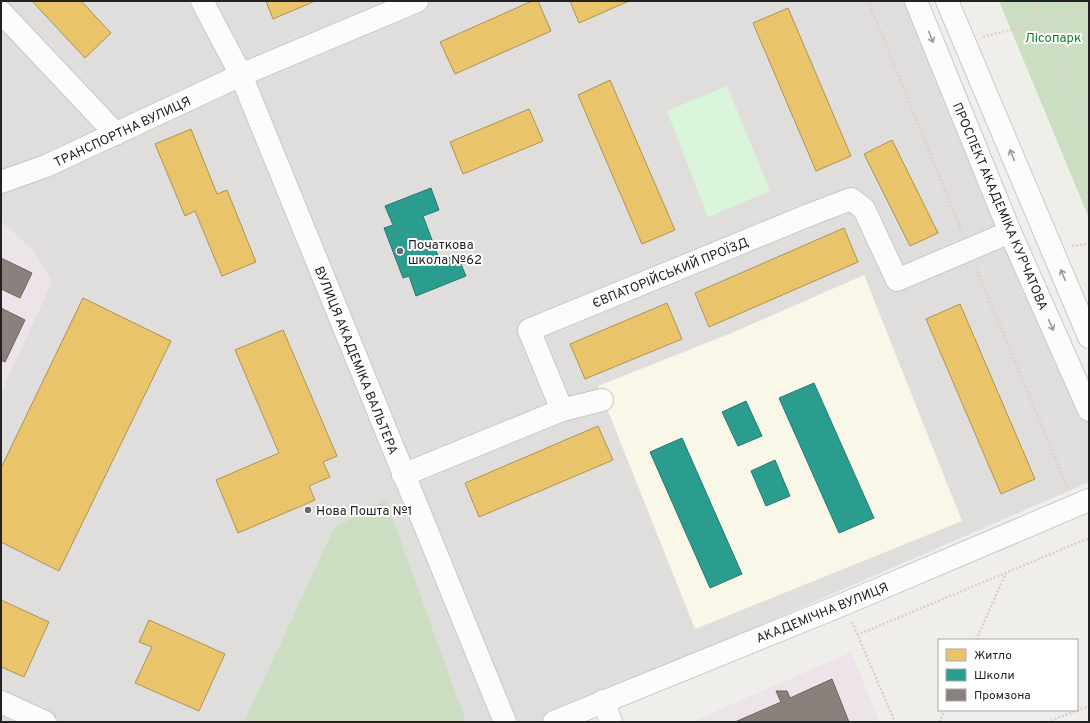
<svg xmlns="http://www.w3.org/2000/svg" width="1090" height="723" font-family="Overpass,sans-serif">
  <rect width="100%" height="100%" fill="#f0eeeb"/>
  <!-- residential -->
  <path fill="#dfdedc" d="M1 1H911L1089 425V482L538 722H6L1 719Z"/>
  <!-- industrial -->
  <g fill="#ede4e9">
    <path d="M1 221 32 249 52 282 1 393Z"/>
    <path d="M851 652 880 722H691Z"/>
  </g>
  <!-- education -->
  <path fill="#f8f7e8" d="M864 275 962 521 695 629 598 386 734 332Z"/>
  <!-- forest -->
  <g fill="#cbdec1">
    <path d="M999 1H1089V218Z"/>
    <path d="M386 500 466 722H244L334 528Z"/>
  </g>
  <!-- park -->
  <path fill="#daf5da" d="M727 86 770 191 708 217 667 111Z"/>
  <!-- homes -->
  <g fill="#e9c46a" stroke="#ad9354">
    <path d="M32 1H81L111 33 85 58Z"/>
    <path d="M266 1H315L273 19Z"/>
    <path d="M532 1H538L551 31 455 74 440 42Z"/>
    <path d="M570 1H629L579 23Z"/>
    <path d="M788 8 851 156 816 171 753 23Z"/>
    <path d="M610 80 675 230 642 244 578 95Z"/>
    <path d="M529 109 543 141 463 174 450 142Z"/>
    <path d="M191 129 217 194 227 190 256 262 222 276 195 211 185 216 155 144Z"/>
    <path d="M892 140 938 233 910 246 864 154Z"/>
    <path d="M844 228 858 262 709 327 695 293Z"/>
    <path d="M83 298 171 341 59 571 1 542V468Z"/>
    <path d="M667 303 682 339 585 379 570 344Z"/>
    <path d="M960 304 1035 479 1001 494 926 319Z"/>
    <path d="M283 330 337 456 323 462 330 477 309 486 315 500 238 533 216 480 279 453 235 350Z"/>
    <path d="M598 426 613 460 479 517 465 483Z"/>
    <path d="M1 600 49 622 24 677 1 667Z"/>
    <path d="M149 620 225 654 199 711 135 683 152 647 139 642Z"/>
  </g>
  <!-- schools -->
  <g fill="#2a9d8f" stroke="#28786e">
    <path d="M431 188 439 210 423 216 440 261 457 255 466 276 416 296 409 276 403 278 384 228 393 225 385 206Z"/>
    <path d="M814 383 874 518 839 533 779 398Z"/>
    <path d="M746 401 762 436 738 446 722 412Z"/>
    <path d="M682 438 742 574 710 588 650 452Z"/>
    <path d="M775 460 790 496 766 506 751 471Z"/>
  </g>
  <!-- industry -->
  <g fill="#8a817c" stroke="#6b6461">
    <path d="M1 258 32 273 20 298 1 289Z"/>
    <path d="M1 308 25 320 5 362 1 360Z"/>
    <path d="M832 679 849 722H735L781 702 776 691H787L790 698Z"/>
  </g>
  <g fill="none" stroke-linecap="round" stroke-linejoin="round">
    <!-- minor casing -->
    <g stroke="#c9c8c7" stroke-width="24">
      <g id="minor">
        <path d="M202 1 241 75 505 722"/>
        <path d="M916 1 1010 232 1089 410"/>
        <path d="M947 1 1089 337"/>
        <path d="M1 12 116 134"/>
        <path d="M1 182 46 166 241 75 417 1"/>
        <path d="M562 410 602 400"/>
        <path d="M403 475 562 410 529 330 809 215 851 199 864 209 897 280 1010 232"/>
        <path d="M603 701 611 722"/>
        <path d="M1 702 45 722"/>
        <path d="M554 722 844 604 1089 500"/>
      </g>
    </g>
    <!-- path -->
    <g stroke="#dccecd" stroke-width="2.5" stroke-dasharray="2 2" stroke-linecap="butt">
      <path d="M868 1 962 232"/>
      <path d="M1037 1 1040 21 1089 127"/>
      <path d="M983 37 1089 9"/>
      <path d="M1072 246 1089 244"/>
      <path d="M976 268 1068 489"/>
      <path d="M852 622 895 722"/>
      <path d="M857 635 1089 538"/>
      <path d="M976 640 1006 573"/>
      <path d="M939 722 945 710"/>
      <path d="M1047 722 1089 706"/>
    </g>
    <!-- minor -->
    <use href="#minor" stroke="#fdfcfc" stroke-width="22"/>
  </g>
  <!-- one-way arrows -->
  <defs><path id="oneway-shaft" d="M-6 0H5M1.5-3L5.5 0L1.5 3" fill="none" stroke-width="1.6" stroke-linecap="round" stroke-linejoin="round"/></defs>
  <g stroke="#9a9a9a">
    <use href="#oneway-shaft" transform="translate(931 37) rotate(68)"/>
    <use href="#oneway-shaft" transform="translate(1012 155) rotate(-113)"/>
    <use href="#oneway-shaft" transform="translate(1063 275) rotate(-113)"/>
    <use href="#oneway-shaft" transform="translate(1051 325) rotate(66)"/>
  </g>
  <!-- markers -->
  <g fill="#6a6968" stroke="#fff" stroke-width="1.5">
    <circle cx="400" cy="251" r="4"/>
    <circle cx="308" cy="510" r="4"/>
  </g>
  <g text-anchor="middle" stroke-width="4" stroke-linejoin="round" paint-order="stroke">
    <!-- park labels -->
    <g font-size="13" fill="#0c8416" stroke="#fff">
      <text x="1053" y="42">Лісопарк</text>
    </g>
    <!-- street labels -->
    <g font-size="13" fill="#222" stroke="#fff">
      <text transform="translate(122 131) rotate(-25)" y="5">ТРАНСПОРТНА ВУЛИЦЯ</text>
      <text transform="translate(1001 206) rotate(67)" y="5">ПРОСПЕКТ АКАДЕМІКА КУРЧАТОВА</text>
      <text transform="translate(670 272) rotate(-22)" y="5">ЄВПАТОРІЙСЬКИЙ ПРОЇЗД</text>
      <text transform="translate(357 360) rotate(68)" y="5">ВУЛИЦЯ АКАДЕМІКА ВАЛЬТЕРА</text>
      <text transform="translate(822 612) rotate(-22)" y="5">АКАДЕМІЧНА ВУЛИЦЯ</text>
    </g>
    <!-- poi labels -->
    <g font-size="13" fill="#222" stroke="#fff" text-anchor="start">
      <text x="408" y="249">Початкова<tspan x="408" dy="15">школа №62</tspan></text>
      <text x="316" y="515">Нова Пошта №1</text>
    </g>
  </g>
  <!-- border -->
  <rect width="1090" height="723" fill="none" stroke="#222222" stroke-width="4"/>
  <!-- legend -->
  <rect x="938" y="639" width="140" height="72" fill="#ffffff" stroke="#a7a7a7"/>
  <rect x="946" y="649" width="20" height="12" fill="#e9c46a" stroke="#a7a7a7"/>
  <text x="974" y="659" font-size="12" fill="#222222">Житло</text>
  <rect x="946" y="669" width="20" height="12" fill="#2a9d8f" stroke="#a7a7a7"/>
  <text x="974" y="679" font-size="12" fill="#222222">Школи</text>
  <rect x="946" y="689" width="20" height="12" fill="#8a817c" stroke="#a7a7a7"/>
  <text x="974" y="699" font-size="12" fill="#222222">Промзона</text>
</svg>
